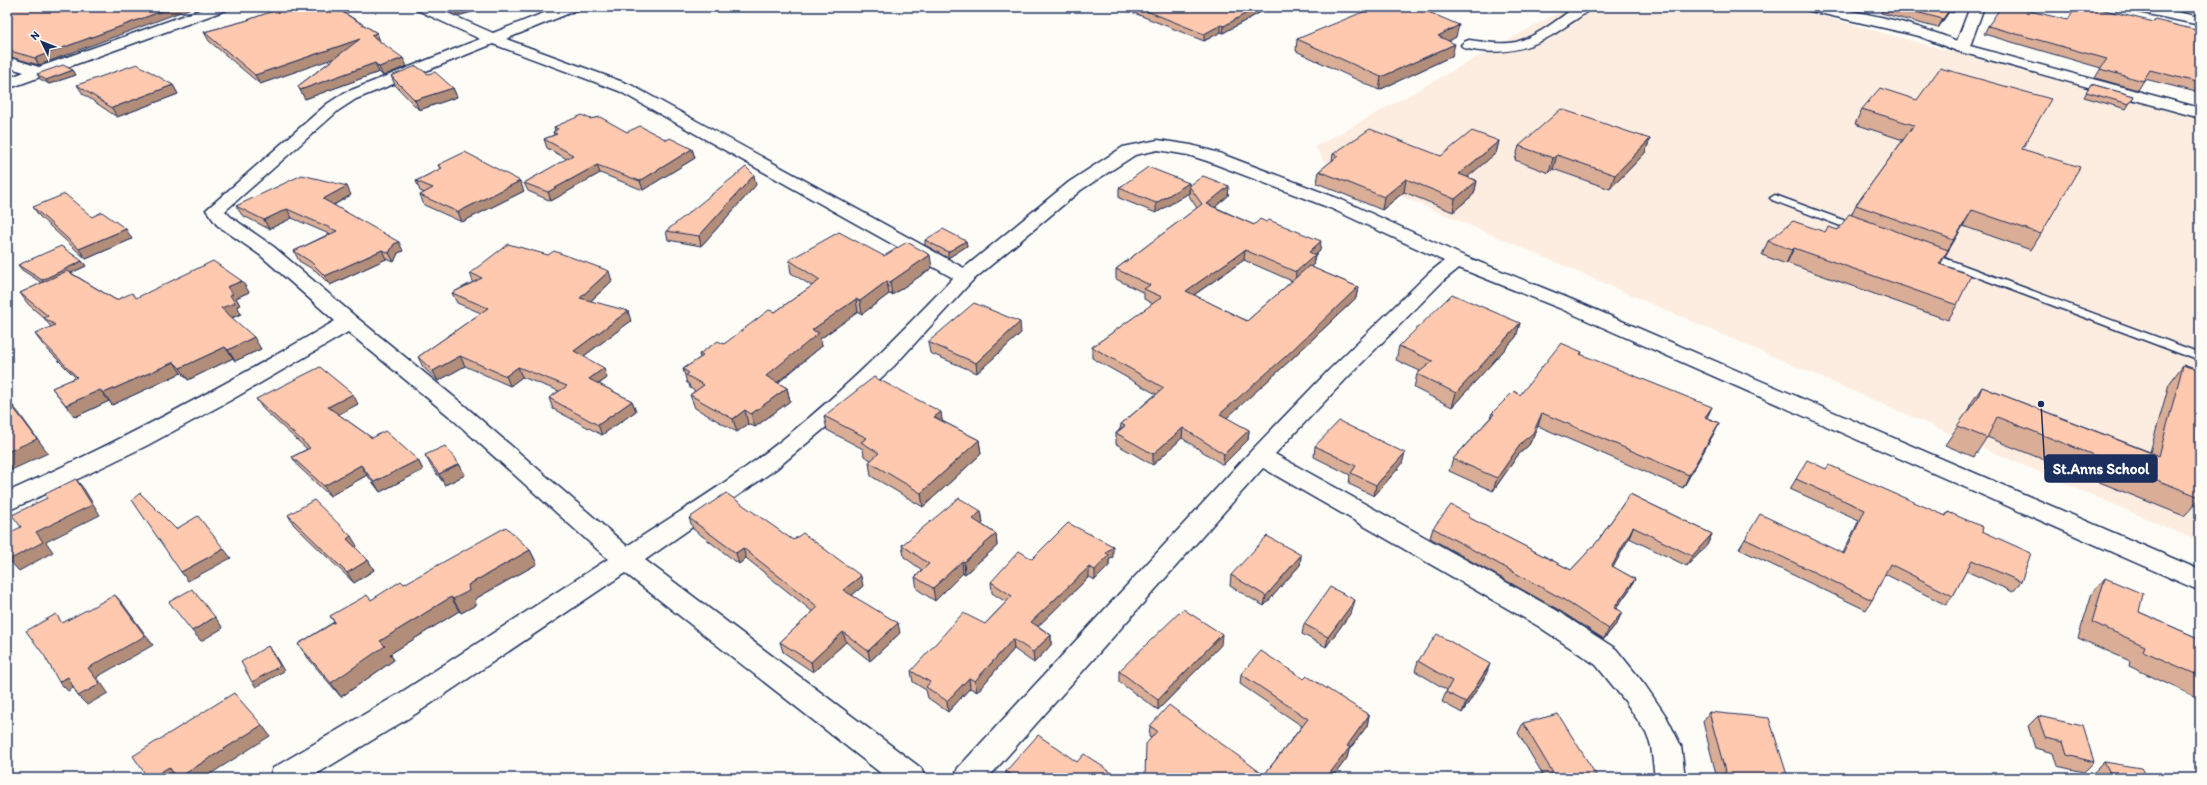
<svg xmlns="http://www.w3.org/2000/svg" width="2207" height="785" font-family="Itim,sans-serif">
  <rect width="100%" height="100%" fill="#fdfcf7"/>
  <filter id="ink" filterUnits="userSpaceOnUse"><feTurbulence type="fractalNoise" baseFrequency=".025" numOctaves="2"/><feDisplacementMap in="SourceGraphic" scale="8" xChannelSelector="R" yChannelSelector="G"/><feConvolveMatrix kernelMatrix="1 2 1 2 8 2 1 2 1" color-interpolation-filters="sRGB"/></filter>
  <g filter="url(#ink)">
    <!-- built -->
    <path fill="#fdede1" d="M1568 7H1788L2200 119V542L1530 251 1326 164 1315 147Z"/>
    <g fill="none" stroke-linecap="round" stroke-linejoin="round">
      <!-- lane casing -->
      <g stroke="#1b2f5e" stroke-width="3">
        <g id="lane">
          <path d="M1775 195 1862 227 1863 229 1858 232 1854 231 1772 200 1770 198Z"/>
          <path d="M1928 252 2200 353V361L1924 257 1923 255 1924 253Z"/>
        </g>
      </g>
      <!-- street casing -->
      <g stroke="#1b2f5e" stroke-width="3">
        <g id="street">
          <path d="M208 7H228L226 10 7 89V79L24 72 7 67V57L39 67Z"/>
          <path d="M415 7H434L493 33 559 7H579L577 10 506 39 631 85 964 268 1069 182 1123 147 1158 140 1191 145 1219 153 1342 200 1464 256 1573 300 2200 570V591L1559 308 1459 268 1443 281 1346 379 1275 454 1556 610 1616 649 1645 685 1666 716 1681 746 1685 778H1655L1651 746 1646 733 1625 701 1596 665 1538 626 1263 468 988 778H954L958 768 1252 450 1330 369 1429 273 1444 261 1330 208 1207 161 1188 155 1158 150 1135 155 1081 190 972 281 894 366 844 412 776 469 645 560 921 768 925 778H887L625 573 417 713 310 778H269L273 768 397 695 608 559 449 416 348 332 231 400 146 446 59 488 7 511V492C120 442 229 383 335 321L260 255 217 225 206 210 327 104 344 93 480 39 417 10ZM493 44 619 91 953 278C892 342 831 404 760 457 718 489 671 517 627 546L465 406 356 317 274 247 231 217 225 211 339 110 356 99Z"/>
          <path d="M1575 7H1591C1586 14 1576 19 1569 24 1537 48 1503 58 1464 48L1461 45 1464 42 1469 40C1484 42 1501 45 1516 42 1538 36 1557 20 1575 7Z"/>
          <path d="M1804 7C1852 7 1913 23 1957 41L1970 7H1984L1970 46 2200 108V118L1957 51 1919 36 1806 10Z"/>
          <path d="M2127 7H2154L2200 17V25L2129 10Z"/>
        </g>
      </g>
      <!-- lane -->
      <use href="#lane" fill="#fdfcf7" fill-rule="evenodd"/>
      <!-- street -->
      <use href="#street" fill="#fdfcf7" fill-rule="evenodd"/>
    </g>
    <!-- wall -->
    <g fill="#daad96" stroke="#1b2f5e" fill-rule="evenodd">
      <path d="M7 7 39 65 7 56V57Z"/>
      <path d="M275 7H358L343 12 377 33 380 42 407 66 383 76 379 72 305 99 298 86 336 57 260 84 209 41 204 32 245 21 277 10Z"/>
      <path d="M438 7H490L457 16Z"/>
      <path d="M1119 7H1270L1223 33 1221 32 1204 41Z"/>
      <path d="M1883 7H1958L1953 13 1949 12 1938 28 1881 13Z"/>
      <path d="M1430 13 1456 37 1449 41 1452 56 1379 90 1296 51 1297 39Z"/>
      <path d="M2068 20 2154 22 2200 31V86L2196 92 2145 79 2138 90 2095 78 2101 68 1984 34 1988 26Z"/>
      <path d="M73 70 76 75 49 84 40 79 37 74Z"/>
      <path d="M428 74 453 88 457 97 419 110 395 85 391 76Z"/>
      <path d="M2091 84 2134 96 2126 109 2084 97Z"/>
      <path d="M77 85H173L178 94 117 117 83 94Z"/>
      <path d="M1862 109 2022 149 2041 234 2031 250 1963 226 1940 265 1957 305 1948 320 1787 263 1786 264 1762 255 1768 241 1825 232 1838 230 1851 215 1856 205 1903 140 1855 124Z"/>
      <path d="M590 119 627 132 667 140 692 149 695 158 643 190 600 173 551 201 528 191 524 183 567 159 547 148 544 139 554 135 553 132 555 131 554 127Z"/>
      <path d="M1650 139 1645 153 1610 189 1553 169 1549 173 1515 160 1519 146Z"/>
      <path d="M1499 141 1496 153 1467 177 1477 181 1474 194 1453 212 1404 192 1382 210 1317 183 1319 171 1332 161 1333 154 1441 156Z"/>
      <path d="M438 165 524 191 462 222 424 205 420 195 425 193 420 191 416 181 440 169Z"/>
      <path d="M1189 183V193L1156 213 1119 198V188Z"/>
      <path d="M756 185 701 246 668 240 666 231Z"/>
      <path d="M1189 186H1229L1228 196 1215 207 1254 225 1320 251 1315 255 1313 265 1311 267 1358 287 1356 298 1283 367 1226 418 1249 430 1248 440 1223 465 1182 438 1153 465 1116 444V433L1120 429 1121 424 1156 394 1092 358V347L1153 304 1144 299V293L1116 279V269L1197 208 1189 196ZM1244 260 1292 281 1247 321 1194 295Z"/>
      <path d="M351 195 334 205 403 251 398 253 394 262 386 259 330 285 316 271 299 261 294 251 329 234 292 218 269 229 242 215 236 206Z"/>
      <path d="M33 207 92 217 132 239 86 259 40 217Z"/>
      <path d="M925 240 966 241 967 246 948 258 925 245Z"/>
      <path d="M884 256 932 268 892 295 889 294 862 314 858 312 820 339 822 346 778 383 787 388 790 401 755 427 748 424 737 432 695 408 690 395 695 391 690 388 689 384 687 383 683 369 700 358 699 354 724 344 775 312 812 286 791 273 789 260Z"/>
      <path d="M82 261 86 266 71 273 116 300 136 298 249 292 236 298 240 305 237 306 241 314 232 318 261 349 235 361 233 358 188 380 181 373 112 405 109 401 75 417 52 388 76 378 43 345 35 334 51 327 44 318 28 304 20 293 42 283 22 270 18 265Z"/>
      <path d="M470 273 612 281 591 301 631 321 584 356 607 378 599 384 632 401 636 411 602 435 553 409 549 398 559 391 522 377 510 386 465 366 438 381 423 367 418 357 481 313 457 303 452 293 473 282Z"/>
      <path d="M1520 323 1516 337 1452 407 1414 388 1417 374 1420 371 1396 360 1399 346Z"/>
      <path d="M1021 333 977 373 930 353 928 342Z"/>
      <path d="M1582 352 1581 355 1707 418 1719 423 1713 435 1683 488 1538 426 1529 445 1518 455 1493 491 1449 471 1453 459 1490 418 1492 413 1520 395Z"/>
      <path d="M2183 365 2200 371V499L2184 516 1987 437 1974 457 1945 445 1968 411 1970 405 1982 387 2150 452 2169 384Z"/>
      <path d="M256 399 358 404 338 414 372 438 418 460 423 470 380 492 367 475 330 496 299 467 292 457 307 449 263 409Z"/>
      <path d="M824 416 942 421 979 440 981 454 923 507 871 476 869 462 871 460 864 456 863 449 827 430Z"/>
      <path d="M1315 446 1402 464 1374 496 1349 484 1350 475 1314 457Z"/>
      <path d="M425 455 459 464 465 475 445 485 431 466Z"/>
      <path d="M1826 469 1945 516 1948 512 1982 531 2021 582 2013 592 1966 571 1953 596 1946 605 1885 574 1872 600 1866 610 1739 549 1745 539 1843 553 1859 520 1790 489 1796 479Z"/>
      <path d="M1630 494 1712 534 1707 545 1687 566 1629 538 1613 567 1635 579 1630 589 1616 609 1622 612 1617 623 1604 639 1557 609 1430 538 1433 528 1469 518 1571 570 1597 542Z"/>
      <path d="M981 511 983 523 981 524 996 534 997 546 965 574 963 573 935 601 917 589 915 577 922 570 904 557 902 545Z"/>
      <path d="M288 515 357 546 355 547 368 560 374 570 354 583 294 525Z"/>
      <path d="M689 518 793 540 863 586 852 595 900 633 870 661 846 642 813 672 783 652 780 642 813 612 746 558 739 564 693 529Z"/>
      <path d="M530 550 537 564 475 599 476 605 461 613 459 611 390 654 394 660 341 697 308 658 298 644 334 622 330 616 371 600 404 584Z"/>
      <path d="M1301 555 1300 565 1264 606 1230 586 1231 575Z"/>
      <path d="M1113 557 1109 560V566L1095 580 1089 577 1038 626 1051 635V645L1034 663 1014 649 977 692 970 688 948 712 928 698 926 690 913 682 911 671 985 624 1006 602 992 593 991 582Z"/>
      <path d="M2105 578 2139 612 2200 639V699L2129 666 2130 661 2078 638 2092 593Z"/>
      <path d="M1352 611 1326 647 1302 634 1304 624Z"/>
      <path d="M1221 645 1158 710 1119 682V671Z"/>
      <path d="M1418 661 1486 675 1462 713 1442 702 1447 690 1415 671Z"/>
      <path d="M1241 674 1304 679 1369 715 1367 726 1349 750 1347 758 1332 778H1145L1151 738 1149 737 1150 726 1264 775 1302 726 1240 684Z"/>
      <path d="M1709 712 1788 778H1717L1703 722Z"/>
      <path d="M2038 716 2094 762 2084 772 2057 766 2053 753 2035 748 2028 726Z"/>
      <path d="M1523 723 1598 778H1545L1518 733Z"/>
      <path d="M1077 762 1118 778H1006V771Z"/>
      <path d="M2104 762 2148 778H2089V777Z"/>
    </g>
    <!-- shaded-wall -->
    <g fill="#b28d7a" stroke="#1b2f5e">
      <path d="M173 7H194L39 65 35 58Z"/>
      <path d="M333 7H358L336 14Z"/>
      <path d="M454 7H490L457 16Z"/>
      <path d="M1257 7H1270L1223 33 1224 26Z"/>
      <path d="M1430 7H1432L1430 18 1424 10Z"/>
      <path d="M1951 7H1952L1949 12 1938 28 1943 19Z"/>
      <path d="M1956 7H1958L1953 13Z"/>
      <path d="M1221 25V32L1204 41V34Z"/>
      <path d="M1459 25 1456 37 1435 49 1438 36Z"/>
      <path d="M377 33 380 42 371 35Z"/>
      <path d="M360 39 364 48 260 84 255 75Z"/>
      <path d="M1455 44 1452 56 1379 90 1381 77Z"/>
      <path d="M403 58 407 66 383 76 379 67Z"/>
      <path d="M375 63 379 72 305 99 300 90Z"/>
      <path d="M73 70 76 75 49 84 46 80Z"/>
      <path d="M173 85 178 94 117 117 112 108Z"/>
      <path d="M453 88 457 97 419 110 415 100Z"/>
      <path d="M1650 139 1645 153 1610 189 1615 175Z"/>
      <path d="M1499 141 1496 153 1456 187 1459 174Z"/>
      <path d="M692 149 695 158 643 190 640 181Z"/>
      <path d="M1557 155 1553 169 1549 173 1553 158Z"/>
      <path d="M597 165 600 173 551 201 548 192Z"/>
      <path d="M754 175 756 185 701 246 699 236Z"/>
      <path d="M1406 179 1404 192 1382 210 1384 197Z"/>
      <path d="M520 181 524 191 462 222 458 212Z"/>
      <path d="M1477 181 1474 194 1453 212 1455 199Z"/>
      <path d="M1189 183V193L1156 213V203Z"/>
      <path d="M347 186 351 195 328 208 323 199Z"/>
      <path d="M1229 186 1228 196 1207 214V204Z"/>
      <path d="M287 209 292 218 269 229 264 220Z"/>
      <path d="M1972 210 1963 226 1944 256 1954 240Z"/>
      <path d="M126 229 132 239 86 259 79 249Z"/>
      <path d="M966 241 967 246 948 258V252Z"/>
      <path d="M1321 241 1320 251 1315 255 1313 265 1295 282 1296 272 1309 252Z"/>
      <path d="M399 242 403 251 398 253 394 262 389 253 394 244Z"/>
      <path d="M1794 248 1787 263 1786 264 1792 250Z"/>
      <path d="M382 250 386 259 330 285 325 276Z"/>
      <path d="M1245 250 1244 260 1185 301 1186 291Z"/>
      <path d="M930 255 932 268 892 295 890 282Z"/>
      <path d="M82 261 86 266 45 285 42 280Z"/>
      <path d="M609 271 612 281 583 308 580 298Z"/>
      <path d="M242 281 249 292 236 298 240 305 237 306 241 314 228 319 221 308 230 295 227 287Z"/>
      <path d="M887 281 889 294 862 314 860 301Z"/>
      <path d="M1358 287 1356 298 1283 367 1219 425 1220 414Z"/>
      <path d="M856 299 858 312 820 339 822 346 769 389 766 376 812 330Z"/>
      <path d="M628 311 631 321 577 361 574 351Z"/>
      <path d="M1020 322 1021 333 977 373 976 363Z"/>
      <path d="M1520 323 1516 337 1452 407 1456 393Z"/>
      <path d="M254 337 261 349 235 361 228 350Z"/>
      <path d="M225 347 233 358 188 380 180 368Z"/>
      <path d="M460 356 465 366 438 381 433 371Z"/>
      <path d="M174 362 181 373 112 405 104 393Z"/>
      <path d="M518 367 522 377 510 386 506 376Z"/>
      <path d="M604 368 607 378 592 389 589 379Z"/>
      <path d="M787 388 790 401 755 427 751 414Z"/>
      <path d="M100 390 109 401 75 417 66 405Z"/>
      <path d="M353 394 358 404 334 417 328 407Z"/>
      <path d="M7 399 18 412 48 453 7 472Z"/>
      <path d="M632 401 636 411 602 435 598 425Z"/>
      <path d="M1712 407 1706 420 1705 417Z"/>
      <path d="M745 410 748 424 737 432 733 419Z"/>
      <path d="M941 412 943 426 934 417Z"/>
      <path d="M1542 413 1538 426 1529 445 1518 455 1493 491 1497 478Z"/>
      <path d="M1719 423 1713 435 1683 488 1689 475Z"/>
      <path d="M1183 428 1182 438 1153 465V454Z"/>
      <path d="M1249 430 1248 440 1223 465 1224 454Z"/>
      <path d="M979 440 981 454 923 507 921 493Z"/>
      <path d="M1405 453 1402 464 1374 496 1376 485Z"/>
      <path d="M418 460 423 470 380 492 374 482Z"/>
      <path d="M459 464 465 475 445 485 439 474Z"/>
      <path d="M361 465 367 475 330 496 324 486Z"/>
      <path d="M76 479 84 489 100 515 46 542 53 552 19 571 9 560 36 532Z"/>
      <path d="M981 511 983 523 974 531 973 519Z"/>
      <path d="M1633 527 1629 538 1608 577 1612 566Z"/>
      <path d="M996 534 997 546 965 574 964 562Z"/>
      <path d="M1712 534 1707 545 1687 566 1692 556Z"/>
      <path d="M351 536 357 546 353 549 347 539Z"/>
      <path d="M1113 546V557L1109 560V566L1095 580V570L1106 553Z"/>
      <path d="M743 548 746 558 739 564 736 553Z"/>
      <path d="M224 549 231 558 188 581 181 572Z"/>
      <path d="M530 550 537 564 475 599 476 605 461 613 453 599 468 585Z"/>
      <path d="M1301 555 1300 565 1264 606 1266 596Z"/>
      <path d="M368 560 374 570 354 583 347 573Z"/>
      <path d="M962 561 963 573 935 601 933 588Z"/>
      <path d="M1089 567V577L1032 632 1031 622Z"/>
      <path d="M861 576 863 586 846 600 843 590Z"/>
      <path d="M1635 579 1630 589 1609 618 1614 608Z"/>
      <path d="M115 595 123 604 153 645 97 677 108 693 87 705 78 696Z"/>
      <path d="M451 597 459 611 390 654 394 660 341 697 331 683 380 641Z"/>
      <path d="M1355 600 1352 611 1326 647 1328 637Z"/>
      <path d="M1622 612 1617 623 1604 639 1609 629Z"/>
      <path d="M215 617 223 628 201 641 192 631Z"/>
      <path d="M898 623 900 633 870 661 868 651Z"/>
      <path d="M843 632 846 642 813 672 811 662Z"/>
      <path d="M1222 634 1221 645 1158 710V700Z"/>
      <path d="M1051 635V645L1034 663 1033 652Z"/>
      <path d="M1013 639 1014 649 977 692 975 681Z"/>
      <path d="M268 646 273 652 284 671 256 687 252 682Z"/>
      <path d="M1490 664 1486 675 1462 713 1466 702Z"/>
      <path d="M68 677 77 686 68 691 59 682Z"/>
      <path d="M969 678 970 688 948 712 947 701Z"/>
      <path d="M1369 715 1367 726 1349 750 1347 758 1332 778H1326L1347 746Z"/>
      <path d="M262 725 270 736 204 778H178Z"/>
      <path d="M169 767 177 778H151Z"/>
    </g>
    <!-- building -->
    <g fill="#fec9af" stroke="#1b2f5e">
      <path d="M7 7H173L35 58 7 50Z"/>
      <path d="M284 7H334L377 33 371 35 403 58 379 67 375 63 300 90 298 86 360 39 255 75 204 32 245 21Z"/>
      <path d="M1137 7H1257L1224 26 1221 25 1204 34Z"/>
      <path d="M1375 7H1430L1424 10 1459 25 1438 36 1455 44 1381 77 1297 39Z"/>
      <path d="M1896 7H1951L1943 19Z"/>
      <path d="M2001 7H2013L2068 20 2076 7H2092L2154 22 2155 20 2200 31V83L2150 70 2143 81 2100 69 2107 59 1988 26Z"/>
      <path d="M137 64 173 85 112 108 77 85Z"/>
      <path d="M63 65 73 70 46 80 37 74Z"/>
      <path d="M416 66 428 74 435 72 453 88 415 100 391 76Z"/>
      <path d="M1940 68 2051 99 2022 149 2080 167 2041 234 1972 210 1954 240 1856 205 1914 125 1862 109 1880 88 1917 100Z"/>
      <path d="M2091 84 2134 96 2129 104 2086 92Z"/>
      <path d="M1561 109 1650 139 1615 175 1557 155 1553 158 1519 146Z"/>
      <path d="M582 115 590 119 600 117 627 132 640 126 667 140 670 138 692 149 640 181 597 165 548 192 524 183 573 155 544 139 557 134 553 132 558 129 554 127Z"/>
      <path d="M1370 129 1441 156 1472 131 1499 141 1459 174 1477 181 1455 199 1406 179 1384 197 1319 171 1338 156 1333 154Z"/>
      <path d="M465 152 520 181 458 212 420 195 433 188 416 181 442 168 438 165Z"/>
      <path d="M746 167 754 175 699 236 666 231Z"/>
      <path d="M1148 167 1189 183 1156 203 1119 188Z"/>
      <path d="M302 175 347 186 323 199 399 242 394 244 389 253 382 250 325 276 311 262 294 251 337 231 287 209 264 220 236 206Z"/>
      <path d="M1203 176 1229 186 1207 204 1254 225 1260 219 1266 222 1269 220 1321 241 1309 252 1315 255 1296 272 1245 250 1186 291 1247 321 1309 266 1358 287 1285 357 1220 414 1249 430 1224 454 1183 428 1153 454 1116 433 1125 426 1121 424 1164 388 1092 347 1162 297 1144 289 1150 285 1116 269 1202 204 1189 186Z"/>
      <path d="M65 194 92 217 102 212 126 229 79 249 33 207Z"/>
      <path d="M1849 214 1948 250 1939 264 1971 275 1957 305 1794 248 1792 250 1768 241 1793 221 1825 232 1828 227 1838 230Z"/>
      <path d="M943 229 966 241 948 252 925 240Z"/>
      <path d="M839 232 884 256 907 242 930 255 890 282 887 281 860 301 856 299 812 330 819 333 766 376 787 388 751 414 745 410 733 419 690 395 704 385 686 375 689 373 683 369 703 356 699 354 718 341 724 344 769 310 775 312 820 280 789 260Z"/>
      <path d="M508 244 548 255 554 251 609 271 580 298 628 311 574 351 604 368 589 379 632 401 598 425 549 398 567 386 518 367 506 376 460 356 433 371 418 357 488 308 452 293 482 278 470 273Z"/>
      <path d="M61 246 82 261 42 280 18 265Z"/>
      <path d="M213 261 242 281 227 287 233 294 230 295 235 303 221 308 254 337 228 350 225 347 180 368 174 362 104 393 100 390 66 405 52 388 77 377 35 334 55 325 44 318 48 316 20 293 67 271 116 300 132 293 136 298Z"/>
      <path d="M1452 294 1520 323 1456 393 1417 374 1433 361 1399 346Z"/>
      <path d="M974 303 1020 322 976 363 928 342Z"/>
      <path d="M1561 343 1582 352 1580 354 1712 407 1705 417 1719 423 1689 475 1542 413 1533 433 1522 442 1497 478 1453 459 1494 414 1492 413 1514 391 1520 395Z"/>
      <path d="M2183 365 2200 371V497L1997 417 1987 438 1957 426 1978 397 1982 387 2159 456Z"/>
      <path d="M320 367 353 394 328 407 372 438 385 431 418 460 374 482 361 465 324 486 292 457 310 448 256 399Z"/>
      <path d="M874 377 941 412 934 417 979 440 921 493 869 462 879 453 861 442 867 438 824 416Z"/>
      <path d="M7 399 37 439 7 452Z"/>
      <path d="M1339 421 1405 453 1376 485 1351 473 1356 466 1315 446Z"/>
      <path d="M445 446 459 464 439 474 425 455Z"/>
      <path d="M1807 460 1826 469 1829 465 1946 516 1948 512 1983 527 1982 531 2031 553 2021 582 1972 560 1953 596 1890 564 1872 600 1745 539 1760 514 1844 554 1865 510 1796 479Z"/>
      <path d="M76 479 92 505 36 532 43 542 9 560 7 558V534L21 527 12 515 47 498 45 494Z"/>
      <path d="M140 493 176 529 198 516 224 549 181 572 132 500Z"/>
      <path d="M726 493 793 540 803 533 861 576 843 590 898 623 868 651 843 632 811 662 780 642 818 607 743 548 736 553 689 518Z"/>
      <path d="M1630 494 1712 534 1692 556 1633 527 1612 566 1635 579 1614 608 1622 612 1609 629 1561 598 1433 528 1451 505 1470 515 1468 517 1571 570 1597 542Z"/>
      <path d="M959 498 981 511 973 519 996 534 964 562 962 561 933 588 915 577 929 564 902 545Z"/>
      <path d="M314 500 351 536 347 539 368 560 347 573 288 515Z"/>
      <path d="M1068 523 1113 546 1106 553 1109 555 1095 570 1089 567 1031 622 1051 635 1033 652 1013 639 975 681 969 678 947 701 926 687 930 682 911 671 963 613 985 624 1012 596 991 582 1019 551 1032 559Z"/>
      <path d="M506 527 530 550 468 585 469 591 453 599 451 597 380 641 385 646 331 683 298 644 335 622 330 616 367 595 371 600 401 581 404 584Z"/>
      <path d="M1267 536 1301 555 1266 596 1231 575Z"/>
      <path d="M2105 578 2143 594 2139 612 2200 639V676L2143 651 2145 646 2092 622Z"/>
      <path d="M1330 587 1355 600 1328 637 1304 624Z"/>
      <path d="M192 589 215 617 192 631 169 602Z"/>
      <path d="M115 595 145 636 88 668 100 684 78 696 68 677 59 682 44 655 26 631 56 614 62 623Z"/>
      <path d="M1183 609 1222 634 1158 700 1119 671Z"/>
      <path d="M1437 634 1490 664 1466 702 1446 692 1452 681 1418 661Z"/>
      <path d="M268 646 280 666 252 682 241 662Z"/>
      <path d="M1261 651 1304 679 1307 676 1369 715 1347 746 1350 747 1326 778H1145L1146 744 1157 731 1150 726 1169 705 1264 775 1308 719 1241 674Z"/>
      <path d="M234 693 262 725 178 778H177L169 767 151 778H148L133 756Z"/>
      <path d="M1709 712 1769 718 1788 778H1727Z"/>
      <path d="M1558 714 1598 778H1556L1523 723Z"/>
      <path d="M2038 716 2083 726 2094 762 2067 755 2063 742 2045 738Z"/>
      <path d="M1038 735 1077 762 1084 754 1118 777 1117 778H1016L1006 771Z"/>
      <path d="M2104 762 2142 768 2148 778H2112Z"/>
    </g>
  </g>
  <!-- callouts -->
  <path fill="none" stroke="#1b2f5e" stroke-width="1.5" d="M2041 404L2045 469"/>
  <circle fill="#1b2f5e" stroke="#fdfcf7" stroke-width="1.5" cx="2041" cy="404" r="4"/>
  <rect fill="#1b2f5e" stroke="#1b2f5e" stroke-width="1.5" x="2045" y="455" width="112" height="27" rx="4"/>
  <g font-size="15" text-anchor="middle" font-weight="bold" fill="#fff">
    <text x="2101" y="474">St.Anns School</text>
  </g>
  <!-- margin -->
  <rect width="2207" height="785" fill="none" stroke="#fdfcf7" stroke-width="24"/>
  <rect x="12" y="12" width="2183" height="761" fill="none" stroke="#1b2f5e" stroke-width="1.5" filter="url(#ink)"/>
  <!-- north arrow -->
  <g transform="translate(42 42) rotate(313)" stroke="#fdfcf7" stroke-width="3" paint-order="stroke">
  <path d="M0-3L7 15L0 10L-7 15Z" fill="#1b2f5e"/>
  <text y="-6" font-size="11" font-weight="bold" text-anchor="middle" fill="#1b2f5e">N</text>
  </g>
</svg>
